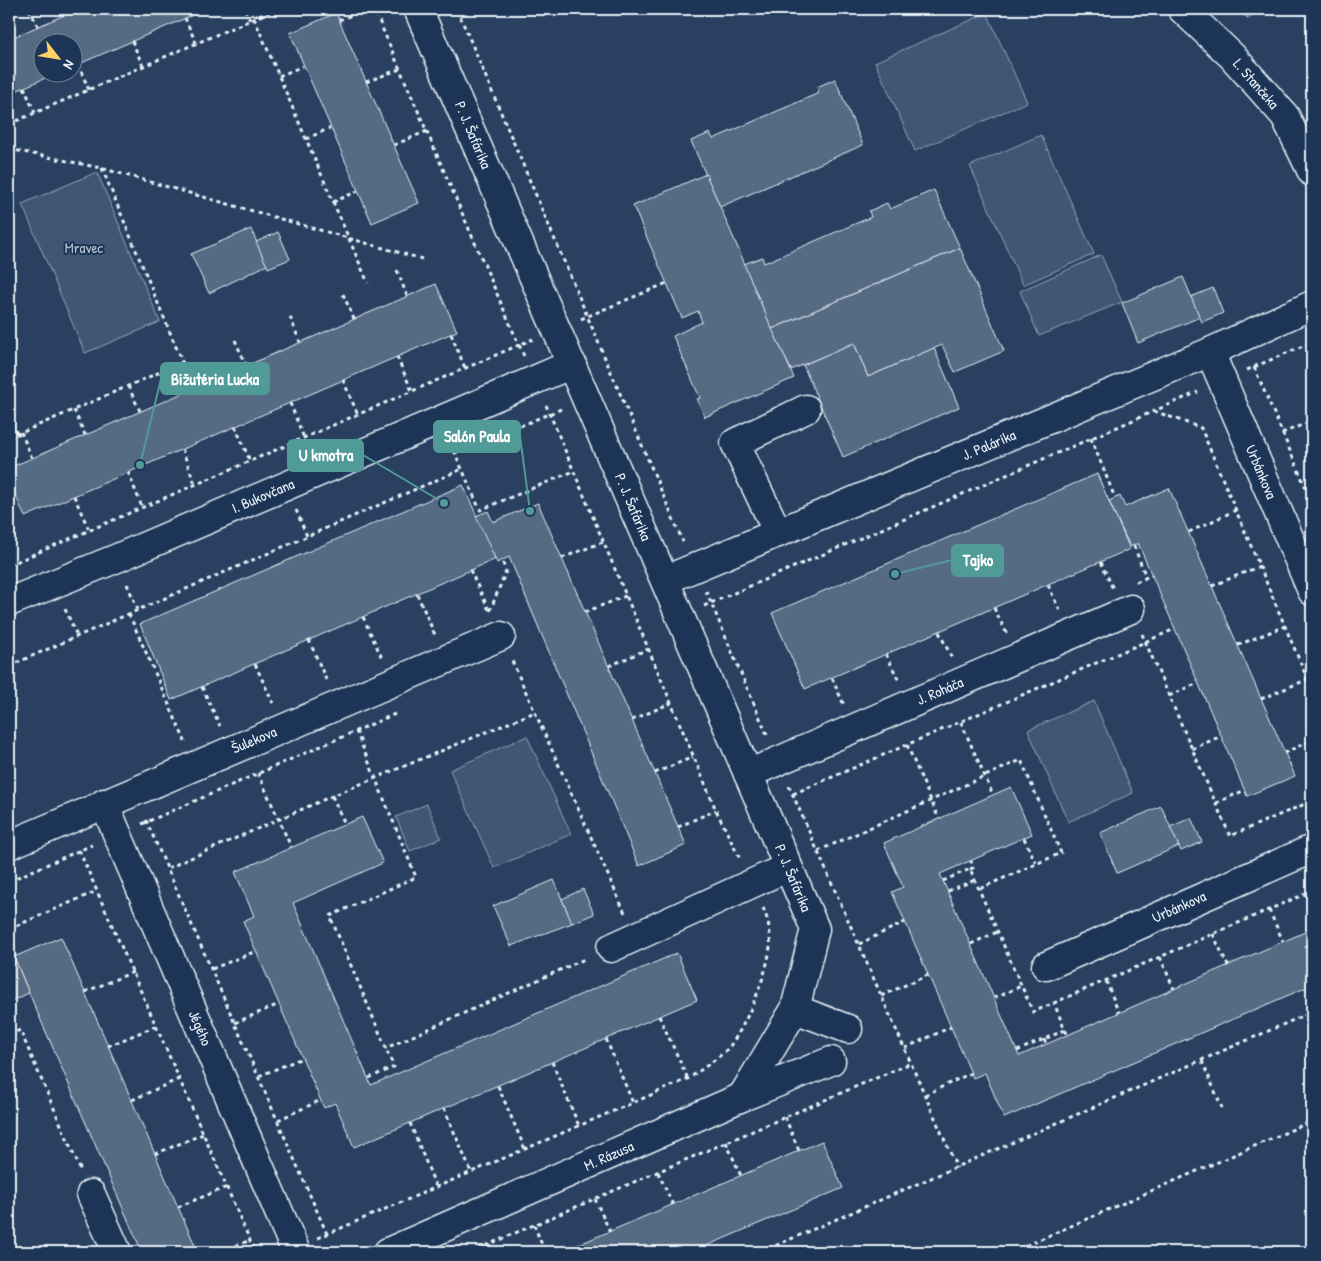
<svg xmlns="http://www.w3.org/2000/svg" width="1321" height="1261" font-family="'Patrick Hand',sans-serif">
  <rect width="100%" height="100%" fill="#294061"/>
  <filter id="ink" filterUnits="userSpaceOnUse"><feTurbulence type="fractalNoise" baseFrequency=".02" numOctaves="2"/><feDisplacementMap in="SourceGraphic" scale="10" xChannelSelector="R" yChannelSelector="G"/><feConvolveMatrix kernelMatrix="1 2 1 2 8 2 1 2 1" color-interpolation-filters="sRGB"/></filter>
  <g filter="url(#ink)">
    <!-- green -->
    <g fill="#415774" stroke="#94a4b6">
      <path d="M987 13 1027 102 915 151 875 62Z"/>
      <path d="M1041 135 1094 254 1023 285 970 166Z"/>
      <path d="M97 172 160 322 85 353 22 204Z"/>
      <path d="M1101 255 1122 302 1039 336 1020 291Z"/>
      <path d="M1094 701 1133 793 1068 822 1028 730Z"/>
      <path d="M527 736 571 834 494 868 450 770Z"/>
      <path d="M427 804 441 838 410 851 396 817Z"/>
    </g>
    <!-- building -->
    <g fill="#556a83" stroke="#e8f1f8">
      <path d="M78 9H207L72 67V42H42V72H59L9 94V39Z"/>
      <path d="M1237 9H1257L1249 19Z"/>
      <path d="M336 13 419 203 372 223 290 33Z"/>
      <path d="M835 79 863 145 720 207 691 141 710 133 713 139 819 93 817 87Z"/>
      <path d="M706 174 794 378 705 417 697 399 700 398 673 336 702 322 698 311 682 318 633 206Z"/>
      <path d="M934 190 960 248 772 329 744 264 762 257 764 263 871 217 869 211 887 203 890 209Z"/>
      <path d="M251 229 267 265 209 293 191 254Z"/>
      <path d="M278 232 290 259 268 268 256 242Z"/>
      <path d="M960 248 1004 351 955 372 942 345 868 377 854 343 791 370 772 329Z"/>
      <path d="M1183 277 1200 317 1138 343 1122 303Z"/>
      <path d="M436 284 457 331 25 517 9 480V468Z"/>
      <path d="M1213 288 1223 313 1202 322 1191 297Z"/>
      <path d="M854 343 868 377 934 348 959 407 843 457 803 365Z"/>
      <path d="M1097 474 1130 549 805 689 772 613Z"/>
      <path d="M463 485 496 559 171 700 140 624Z"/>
      <path d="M1169 488 1295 776 1247 796 1138 543 1130 547 1109 501 1120 496 1125 507Z"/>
      <path d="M538 503 686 845 639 866 509 557 497 563 476 516 488 511 493 522Z"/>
      <path d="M1011 787 1032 834 940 874 1019 1056 1312 929V985L1004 1118 985 1073 973 1078 971 1073 892 892 903 887 884 843Z"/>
      <path d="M1161 806 1179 846 1117 873 1100 833Z"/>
      <path d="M362 817 383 863 293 903 371 1085 677 953 697 1000 354 1147 335 1103 324 1108 243 921 254 916 235 872Z"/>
      <path d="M1191 818 1202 842 1181 851 1170 827Z"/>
      <path d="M554 880 572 923 511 946 493 906Z"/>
      <path d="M583 889 594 914 572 923 562 899Z"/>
      <path d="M61 937 178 1207 198 1252H142L29 993 14 957Z"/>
      <path d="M11 945 16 956 14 957 29 993 9 1002V946Z"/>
      <path d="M822 1141 843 1188 692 1252H561Z"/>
    </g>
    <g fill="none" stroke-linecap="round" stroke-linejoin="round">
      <!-- minor casing -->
      <g stroke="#e8f1f8" stroke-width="31">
        <g id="minor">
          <path d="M418 9 815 929 795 1009 742 1097"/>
          <path d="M1182 9 1232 56 1285 116 1312 172"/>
          <path d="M1210 352 1312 591"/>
          <path d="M778 533 735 443 806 409"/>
          <path d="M665 580 1210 352 1312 305"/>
          <path d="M9 602 115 559 572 364"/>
          <path d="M748 774 1131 609"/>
          <path d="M104 803 296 1252"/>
          <path d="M9 845 501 636"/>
          <path d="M611 948 788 867"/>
          <path d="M1046 966 1312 849"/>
          <path d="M795 1009 848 1029"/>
          <path d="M91 1194 117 1252"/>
          <path d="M388 1252 742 1097 831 1061"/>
        </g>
      </g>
      <!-- path -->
      <g stroke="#e8f1f8" stroke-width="3" stroke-dasharray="4 4" stroke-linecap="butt">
        <path d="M29 9 38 26"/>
        <path d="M245 9 250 20"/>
        <path d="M457 9 683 542"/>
        <path d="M185 18 196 43"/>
        <path d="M254 18 368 283"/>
        <path d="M339 20 367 9"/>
        <path d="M132 41 143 66"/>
        <path d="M78 64 89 90"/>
        <path d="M279 76 303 66"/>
        <path d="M366 82 400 69"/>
        <path d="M24 87 35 113"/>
        <path d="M9 124 276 9"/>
        <path d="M306 139 330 128"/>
        <path d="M394 145 427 131"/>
        <path d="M9 149 101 168 422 259"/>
        <path d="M102 168 193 388"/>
        <path d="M333 202 358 191"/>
        <path d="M397 270 407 296"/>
        <path d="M343 294 354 319"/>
        <path d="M290 317 300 342"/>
        <path d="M581 319 667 283"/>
        <path d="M451 334 465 368"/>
        <path d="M235 340 246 365"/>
        <path d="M524 356 519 345 533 339"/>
        <path d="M397 357 412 391"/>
        <path d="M1254 367 1312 502"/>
        <path d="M1247 370 1312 342"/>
        <path d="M343 380 358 415"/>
        <path d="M128 386 140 411"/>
        <path d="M290 403 304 438"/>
        <path d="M546 405 716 810 740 859"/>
        <path d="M561 409 455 453 480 510 574 471"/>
        <path d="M74 410 85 435"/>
        <path d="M1154 411 1201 428 1312 690"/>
        <path d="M9 415 17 434"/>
        <path d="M235 426 250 461"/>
        <path d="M21 432 32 458"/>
        <path d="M1282 433 1312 421"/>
        <path d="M9 438 181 363"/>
        <path d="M1091 438 1115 498"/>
        <path d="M182 449 195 484"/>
        <path d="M128 472 142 507"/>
        <path d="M74 496 89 530"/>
        <path d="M296 510 307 536"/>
        <path d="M1189 532 1236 510"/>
        <path d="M1134 546 1146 577"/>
        <path d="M562 558 603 542"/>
        <path d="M1101 562 1113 589"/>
        <path d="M9 565 519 345 374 9"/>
        <path d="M470 570 490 612"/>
        <path d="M1136 582 1152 575"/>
        <path d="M127 584 138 610"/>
        <path d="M1048 585 1060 611"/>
        <path d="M1212 586 1260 566"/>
        <path d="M706 591 768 737"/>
        <path d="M417 594 435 635"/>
        <path d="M704 606 1198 392"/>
        <path d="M994 608 1007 634"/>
        <path d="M65 609 77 636"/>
        <path d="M490 611 506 571 502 561"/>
        <path d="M585 612 626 596"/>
        <path d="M129 614 185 741"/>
        <path d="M363 617 382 658"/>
        <path d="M939 632 952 658"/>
        <path d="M1142 634 1230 836 1312 801"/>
        <path d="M309 640 327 682"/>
        <path d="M1238 645 1285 626"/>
        <path d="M886 654 899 681"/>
        <path d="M512 661 625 913"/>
        <path d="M255 664 273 703"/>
        <path d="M9 666 462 469"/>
        <path d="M609 666 648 649"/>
        <path d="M832 678 844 705"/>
        <path d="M202 687 220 726"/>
        <path d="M1169 696 1198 683"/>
        <path d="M1261 699 1308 679"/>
        <path d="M632 720 671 703"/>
        <path d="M961 722 993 795"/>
        <path d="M356 731 416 877 330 916 386 1048 587 958"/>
        <path d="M907 745 939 819"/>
        <path d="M1192 749 1221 736"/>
        <path d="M1284 753 1312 740"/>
        <path d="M258 773 291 847"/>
        <path d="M655 773 693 757"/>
        <path d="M789 786 957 1168"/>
        <path d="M793 794 1175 629"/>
        <path d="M332 796 345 824"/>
        <path d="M1216 803 1245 790"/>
        <path d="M146 820 327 1234"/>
        <path d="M142 824 395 714"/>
        <path d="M678 827 716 810"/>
        <path d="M1024 838 1036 863"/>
        <path d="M79 850 255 1252"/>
        <path d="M818 851 1021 760 1061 853 979 889"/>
        <path d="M168 868 332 796 535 712"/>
        <path d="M970 869 973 868 971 861"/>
        <path d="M9 881 92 845"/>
        <path d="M943 881 970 869 1033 1012 1312 891"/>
        <path d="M948 891 975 880"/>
        <path d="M1269 910 1283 941"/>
        <path d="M9 929 97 891"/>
        <path d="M1213 934 1228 966"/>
        <path d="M859 944 905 922"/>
        <path d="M971 944 997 932"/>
        <path d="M1160 957 1174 989"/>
        <path d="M212 969 256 951"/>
        <path d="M1106 981 1119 1013"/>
        <path d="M85 992 133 972"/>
        <path d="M881 996 928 975"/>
        <path d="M994 998 1021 986"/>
        <path d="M659 1016 688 1079"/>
        <path d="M235 1023 279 1004"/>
        <path d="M1065 1030 1068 1035"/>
        <path d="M9 1035 20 1030 81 1171"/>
        <path d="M606 1039 633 1103"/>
        <path d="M1044 1039 1046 1044"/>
        <path d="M108 1046 156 1026"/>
        <path d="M905 1048 951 1027"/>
        <path d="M1017 1051 1065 1030 1054 1003"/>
        <path d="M1202 1061 1222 1108"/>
        <path d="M552 1062 579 1126"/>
        <path d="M259 1076 302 1058"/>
        <path d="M369 1078 394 1067 386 1049"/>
        <path d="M498 1086 525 1149"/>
        <path d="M925 1095 971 1073"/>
        <path d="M132 1100 179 1079"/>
        <path d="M444 1108 471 1172"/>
        <path d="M785 1117 799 1151"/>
        <path d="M278 1120 321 1100"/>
        <path d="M410 1123 436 1187"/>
        <path d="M726 1142 741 1176"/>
        <path d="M155 1154 203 1134"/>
        <path d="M658 1172 673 1205"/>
        <path d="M595 1199 610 1232"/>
        <path d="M178 1207 227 1187"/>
        <path d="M534 1225 545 1252"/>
        <path d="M318 1238 688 1079C699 1071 722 1056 730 1046 747 1023 768 973 770 946 771 934 768 918 763 908"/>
        <path d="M221 1252 250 1240"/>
        <path d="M471 1252 911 1063"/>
        <path d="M761 1252 1312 1012"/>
        <path d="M1011 1252 1312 1121"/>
      </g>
      <!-- minor -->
      <use href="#minor" stroke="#1d3557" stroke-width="28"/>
    </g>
  </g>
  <g text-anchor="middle" stroke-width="4" stroke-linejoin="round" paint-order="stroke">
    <!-- street labels -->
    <g font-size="15" fill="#e8f1f8" stroke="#1d3557">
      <text transform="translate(1256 84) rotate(49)" y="5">L. Stančeka</text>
      <text transform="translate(473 135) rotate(67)" y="5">P. J. Šafárika</text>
      <text transform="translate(989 445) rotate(-23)" y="5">J. Palárika</text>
      <text transform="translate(1261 472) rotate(67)" y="5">Urbánkova</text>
      <text transform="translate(263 496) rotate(-23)" y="5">I. Bukovčana</text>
      <text transform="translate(633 507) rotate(67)" y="5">P. J. Šafárika</text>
      <text transform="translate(940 691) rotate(-23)" y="5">J. Roháča</text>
      <text transform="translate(254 740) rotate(-23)" y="5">Šulekova</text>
      <text transform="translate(793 878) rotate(67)" y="5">P. J. Šafárika</text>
      <text transform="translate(1179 907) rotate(-24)" y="5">Urbánkova</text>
      <text transform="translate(200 1028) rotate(67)" y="5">Jégého</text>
      <text transform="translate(609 1156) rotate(-24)" y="5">M. Rázusa</text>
    </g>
    <!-- park labels -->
    <g font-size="15" fill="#b6c3d0" stroke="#1d3557">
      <text x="84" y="253">Mravec</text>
    </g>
  </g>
  <!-- callouts -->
  <path fill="none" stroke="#509b97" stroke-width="2" d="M140 465L161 379M530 511L520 436M444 503L363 455M895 574L952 560"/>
  <g fill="#509b97" stroke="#1d3557" stroke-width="2">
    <circle cx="140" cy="465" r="5"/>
    <circle cx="530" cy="511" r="5"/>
    <circle cx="444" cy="503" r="5"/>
    <circle cx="895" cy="574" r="5"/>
  </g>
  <g fill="#509b97" stroke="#509b97" stroke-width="2">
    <rect x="161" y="363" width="108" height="31" rx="5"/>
    <rect x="434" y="421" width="86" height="31" rx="5"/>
    <rect x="288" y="440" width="75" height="31" rx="5"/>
    <rect x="952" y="545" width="51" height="31" rx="5"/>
  </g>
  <g font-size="16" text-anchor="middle" font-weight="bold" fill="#fff">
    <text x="215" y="385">Bižutéria Lucka</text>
    <text x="477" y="442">Salón Paula</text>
    <text x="326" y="461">U kmotra</text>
    <text x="978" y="566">Tajko</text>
  </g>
  <!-- margin -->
  <rect width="1321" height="1261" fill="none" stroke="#1d3557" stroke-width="30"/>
  <rect x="15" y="15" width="1291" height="1231" fill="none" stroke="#e8f1f8" stroke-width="2" filter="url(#ink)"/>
  <!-- north arrow -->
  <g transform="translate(58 58) rotate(121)"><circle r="24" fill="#1d3557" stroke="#6e8097"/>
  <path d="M0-4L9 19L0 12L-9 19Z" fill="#ffd166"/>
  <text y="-8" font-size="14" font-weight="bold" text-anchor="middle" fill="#e8f1f8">N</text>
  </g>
</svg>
